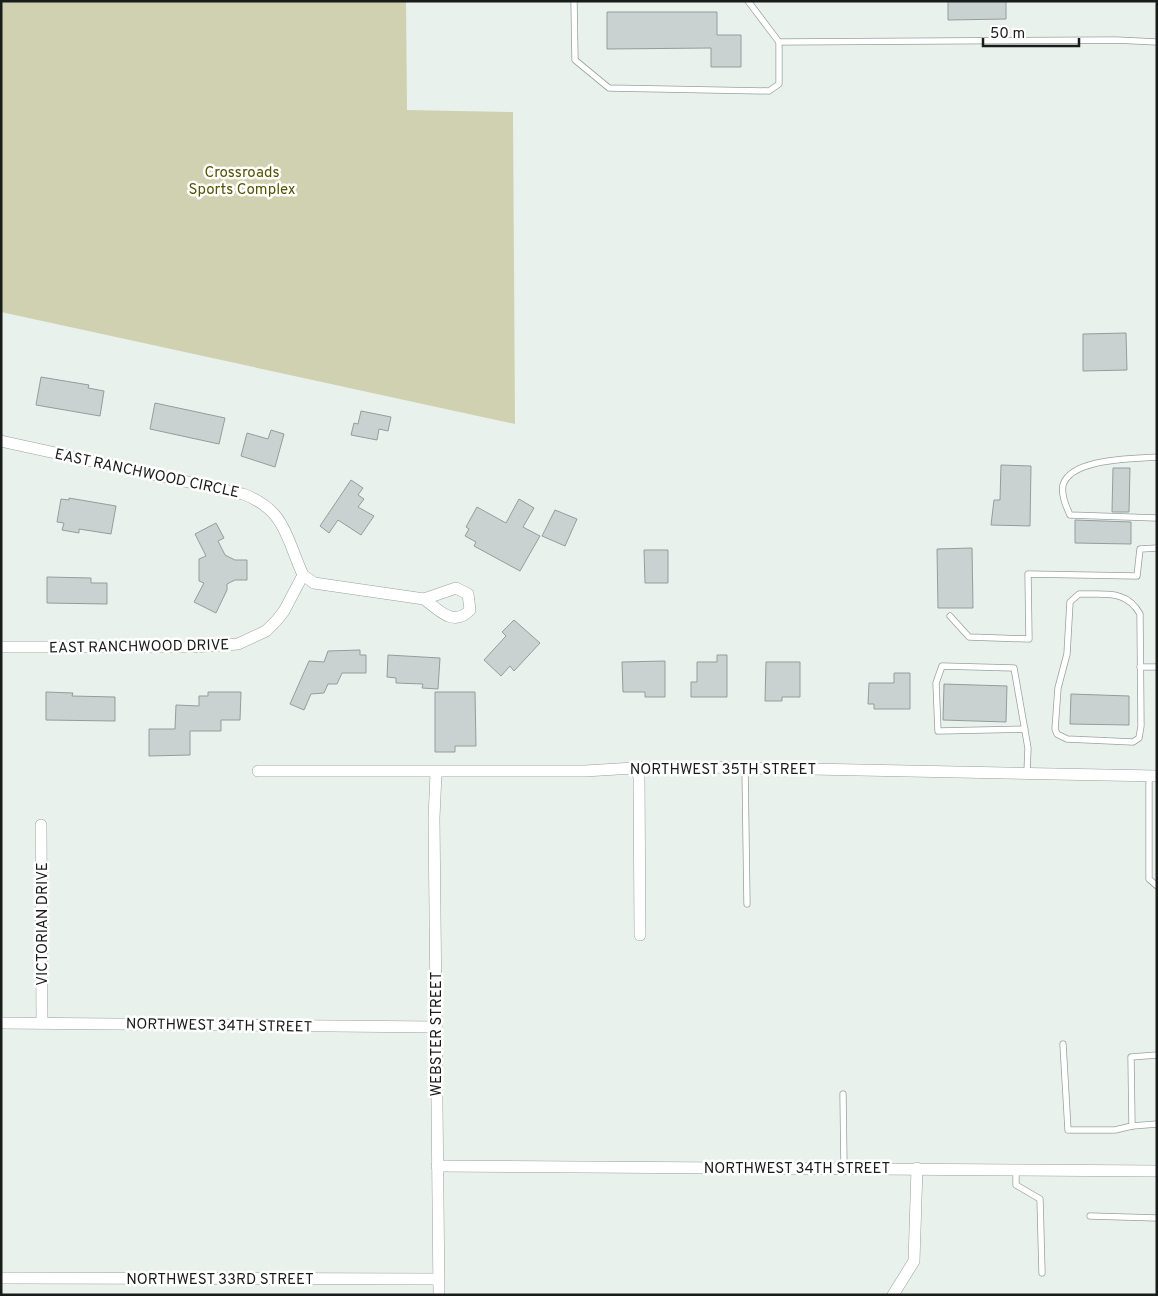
<svg xmlns="http://www.w3.org/2000/svg" width="1158" height="1296" font-family="Overpass,sans-serif">
  <rect width="100%" height="100%" fill="#e9f1ed"/>
  <!-- green -->
  <path fill="#d0d1b1" d="M1 1H406L407 110 513 112 515 424 1 312Z"/>
  <!-- building -->
  <g fill="#c9d2d1" stroke="#949d9c">
    <path d="M948 1H1006V19L948 20Z"/>
    <path d="M607 12H717V35H741V67H711V48L607 49Z"/>
    <path d="M1126 333 1127 370 1083 371V334Z"/>
    <path d="M41 377 89 385 88 388 104 391 100 416 36 405Z"/>
    <path d="M155 403 225 418 219 444 150 429Z"/>
    <path d="M361 411 391 417 388 431 379 429 377 440 351 435 354 423 358 424Z"/>
    <path d="M271 430 284 434 275 467 241 456 247 433 268 439Z"/>
    <path d="M1001 465 1031 466 1030 526 991 525 994 500H1000Z"/>
    <path d="M1113 468H1130L1129 512H1112Z"/>
    <path d="M351 480 363 488 358 495 364 499 358 507 374 516 361 535 338 520 329 533 320 526Z"/>
    <path d="M69 498 116 506 111 534 79 529V533L62 530 64 523 57 522 61 499 69 500Z"/>
    <path d="M519 499 534 508 523 527 540 536 520 571 474 546 476 542 465 536 469 529 466 527 477 507 506 523Z"/>
    <path d="M555 510 577 519 565 546 542 536Z"/>
    <path d="M1075 520 1131 522V544L1075 543Z"/>
    <path d="M216 523 224 538 218 541 225 555 235 560H247V580H235L227 584V590L216 613 194 602 204 583 199 581V559L206 556 195 534Z"/>
    <path d="M972 548 973 608H938L937 549Z"/>
    <path d="M644 550H668V583H645Z"/>
    <path d="M47 577 91 578V583H107V604L47 603Z"/>
    <path d="M514 620 540 643 514 671 510 666 501 676 484 660 506 636 502 632Z"/>
    <path d="M360 650V655H366V673H342L337 684H328L324 693 311 694 304 710 290 704 309 661 324 662 328 651Z"/>
    <path d="M388 655 440 658 438 689 422 688 423 684 396 683V678L387 677Z"/>
    <path d="M717 655H727V697H691V682H697V662H717Z"/>
    <path d="M665 661V697H645V692H623L622 662Z"/>
    <path d="M766 662H800V697H782V701H765Z"/>
    <path d="M894 673H910V709H874V704H868L869 683H894Z"/>
    <path d="M944 684 1007 686 1006 722 943 720Z"/>
    <path d="M46 692 73 693 72 696 115 697V721L46 720Z"/>
    <path d="M208 692H241L240 720H221V731H190V755L149 756V729H175L176 705 199 706V696H208Z"/>
    <path d="M435 692H475L476 746H455V752H435Z"/>
    <path d="M1071 694 1129 696V725L1070 724Z"/>
  </g>
  <g fill="none" stroke-linecap="round" stroke-linejoin="round">
    <!-- service casing -->
    <g stroke="#99a19d" stroke-width="7">
      <g id="service">
        <path d="M574 1 575 60 609 88 769 91 779 84V42L748 1"/>
        <path d="M779 42 1116 40 1157 42"/>
        <path d="M1157 457C1133 459 1071 458 1063 485 1061 495 1066 506 1070 515L1157 518"/>
        <path d="M1079 594C1105 595 1126 589 1140 614L1141 726 1139 738 1133 742 1067 739 1057 734 1055 729 1058 688 1067 654 1070 602Z"/>
        <path d="M950 616 969 637 1029 639 1028 574 1137 576 1140 549 1157 548"/>
        <path d="M1140 667H1157"/>
        <path d="M1025 729 938 731 936 683 942 666 1014 668 1028 748 1027 773"/>
        <path d="M745 768 747 904"/>
        <path d="M1149 776V879L1157 886"/>
        <path d="M1063 1044 1068 1130H1115L1132 1126"/>
        <path d="M1157 1055 1131 1057 1132 1126 1157 1124"/>
        <path d="M843 1094 844 1168"/>
        <path d="M1016 1169V1185L1040 1199 1042 1273"/>
        <path d="M1090 1216 1157 1218"/>
      </g>
    </g>
    <!-- minor casing -->
    <g stroke="#99a19d" stroke-width="12">
      <g id="minor">
        <path d="M1 441 243 494C286 510 286 538 303 575L314 583 424 599 456 588 468 594 470 610C453 628 438 609 424 599"/>
        <path d="M1 647H193L238 644 266 631 277 620 284 611 303 575"/>
        <path d="M636 768 639 777 640 935"/>
        <path d="M258 771H585L650 767H706L1157 776"/>
        <path d="M436 773 434 818 439 1295"/>
        <path d="M41 825 42 1023"/>
        <path d="M1 1023 436 1027"/>
        <path d="M437 1166 1157 1171"/>
        <path d="M1 1278 438 1279"/>
        <path d="M893 1295 914 1261 917 1168"/>
      </g>
    </g>
    <!-- service -->
    <use href="#service" stroke="#fff" stroke-width="5.5"/>
    <!-- minor -->
    <use href="#minor" stroke="#fff" stroke-width="11"/>
  </g>
  <g text-anchor="middle" stroke-width="5" stroke-linejoin="round" paint-order="stroke">
    <!-- park labels -->
    <g font-size="15" fill="#565402" stroke="#fff">
      <text x="242" y="177">Crossroads<tspan x="242" dy="17">Sports Complex</tspan></text>
    </g>
    <!-- street labels -->
    <g font-size="15" fill="#191c1a" stroke="#fff">
      <text transform="translate(147 473) rotate(12)" y="5">EAST RANCHWOOD CIRCLE</text>
      <text transform="translate(139 646) rotate(-1)" y="5">EAST RANCHWOOD DRIVE</text>
      <text x="723" y="774">NORTHWEST 35TH STREET</text>
      <text transform="translate(42 924) rotate(-90)" y="5">VICTORIAN DRIVE</text>
      <text transform="translate(219 1025) rotate(1)" y="5">NORTHWEST 34TH STREET</text>
      <text transform="translate(436 1034) rotate(-90)" y="5">WEBSTER STREET</text>
      <text x="797" y="1173">NORTHWEST 34TH STREET</text>
      <text x="220" y="1284">NORTHWEST 33RD STREET</text>
    </g>
  </g>
  <!-- border -->
  <rect width="1158" height="1296" fill="none" stroke="#191c1a" stroke-width="5"/>
  <!-- scale -->
  <path d="M983 38v8h96v-8" fill="none" stroke="#191c1a" stroke-width="2.5"/>
  <text x="990" y="38" font-size="15" fill="#191c1a" stroke="#ffffff" stroke-width="4" paint-order="stroke">50 m</text>
</svg>
